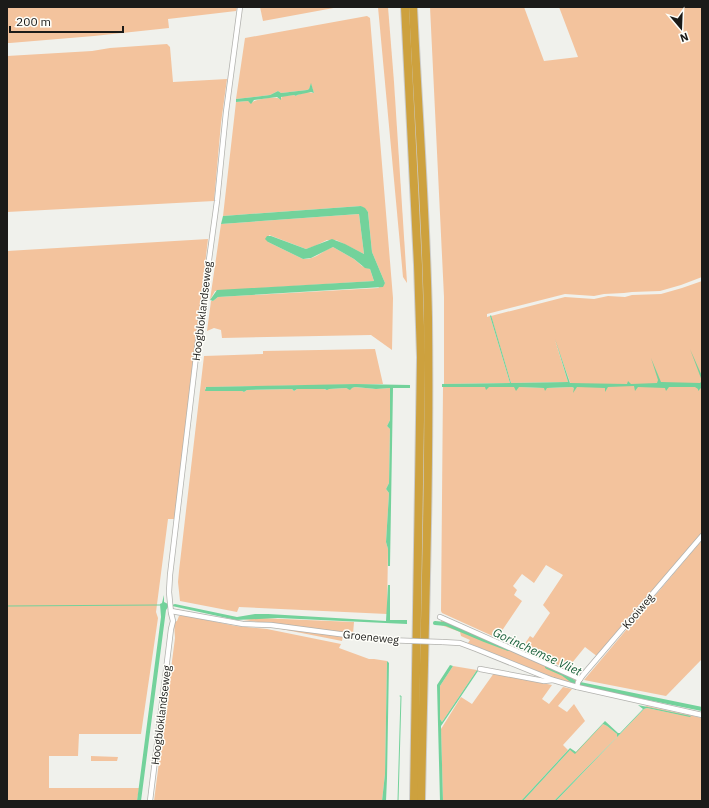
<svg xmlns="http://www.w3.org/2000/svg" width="709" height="808" font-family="'IBM Plex Sans',sans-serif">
  <rect width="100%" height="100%" fill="#f0f1ec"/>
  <!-- green -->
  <g fill="#f3c39d">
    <path d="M7 7H237L236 11 168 19 169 28 94 36 10 43H7Z"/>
    <path d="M260 7H339L263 21Z"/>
    <path d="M378 7H388L394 82 407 283 403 277Z"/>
    <path d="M430 7H524L544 61 578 57 559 7H702V277L681 285 660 291 632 292 624 293 604 294 594 296 565 294 487 314V317L490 316 510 383 444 384V297Z"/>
    <path d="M367 16 370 18 393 298 392 350 371 335 222 338 221 330 214 328 207 331 211 301H213L218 297 378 288 385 283 372 252 368 212 361 206 223 216 236 102 248 101 251 103C255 99 275 96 281 99L282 96 294 95 296 96 297 95 307 92 314 93 311 84 309 89 307 90 281 93 278 91 270 95 236 99 245 38Z"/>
    <path d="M167 44 170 47 173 82 227 79 221 123 214 201 7 212V56L92 51 110 48Z"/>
    <path d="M359 214 364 254 336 240H327L315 246 306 249 269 235 268 242 303 259C315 260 322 251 333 247L354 259 362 266 370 269 374 281 215 291 210 300 221 224Z"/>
    <path d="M208 239 175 519H168L156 612 158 618 141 734H79L78 756H49V788H139L137 801H7V251Z"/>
    <path d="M702 281V534L598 657 585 647 567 669 522 648 530 636 533 638 550 613 543 605 563 575 546 565 534 583 522 574 513 586 517 590 514 595 522 601 497 638 442 613 441 611 443 387H519L547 388 572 387 574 388 577 386 571 385 555 340 568 382 511 383 491 316 565 297 594 299 608 296 625 297 632 295 661 294 682 288Z"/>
    <path d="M375 349 383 384 206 387 205 389 242 391 244 392 247 390 292 389 294 391 297 389H324L326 390 328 389 346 388 348 389 355 387 376 389 390 388V420L387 426 390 429 389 483 386 489 389 493 386 542 388 549 387 614 239 607 237 612 180 601 178 582 179 571 204 356 263 354V351Z"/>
    <path d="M702 540V659L666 696 584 680Z"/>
    <path d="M182 615 236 626 267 629 341 644 339 648 369 659H374L387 661 385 774 382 801H154L175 638 174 622 177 621 179 616Z"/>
    <path d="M259 618 354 622 353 634 243 620Z"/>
    <path d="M441 619 577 679 576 685 562 681 468 643 470 640 461 636 460 632 441 625Z"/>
    <path d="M276 628 343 636 342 641Z"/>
    <path d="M453 666 477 670 442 722 440 719V686Z"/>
    <path d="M494 673 552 685 542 699 549 704 563 687 572 689 558 706 567 712 574 704 585 721 563 745 568 750 521 801H443L441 729 461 697 472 704Z"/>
    <path d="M647 706 702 718V801H556L644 709 647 708 691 717 645 707Z"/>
    <path d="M603 724 607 726 617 734V737L554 801H523L570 750 575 753Z"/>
    <path d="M91 756 118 757 117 761H91Z"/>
  </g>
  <!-- water -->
  <g fill="#73d29b">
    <path d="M311 83 314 93 311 92 297 95 296 96 294 95 281 97V100L277 97 254 100 251 104 248 101 236 102V99L270 95 278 91 281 93 307 90 309 89Z"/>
    <path d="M361 206 365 208 368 212 372 252 385 283 383 287 218 297 213 301 210 300 217 290 374 281 370 269 365 268 354 259 333 247 311 258 303 259 268 242 265 239 267 236H271L306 249 332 239 345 244 364 254 359 214 221 224 223 216Z"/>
    <path d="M491 315 511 383 568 382 555 339 570 383 627 384 628 381 631 384 657 383 658 380 651 358 661 382 700 383 702 381 690 349 702 376V387L698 391V389L695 387H669L666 391 665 388 638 387 635 391 634 386 608 387 605 392V388L577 387 573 393 574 388 572 387 547 388 545 391 544 388 519 387 516 391 514 387H489L486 390 485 387H442V384L510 383 490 316Z"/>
    <path d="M356 384 410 385V388H393L390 566H388V549L386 542 389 493 386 489 389 483 390 429 387 426 390 420V388L376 389 355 387 352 388 350 390 346 388 329 389 327 390 324 389H297L294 391 292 389 247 390 244 392 242 391H205L206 387Z"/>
    <path d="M388 585H390V620H407V624L278 618 236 620 172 606V605L175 604 237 617 255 614H268L386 621Z"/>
    <path d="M164 595V602L168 604V607L166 610 141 801H137L161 617 160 604 162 603Z"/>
    <path d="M387 661 389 663 387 778 386 801H382L385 774Z"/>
    <path d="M450 665 453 666 440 686V719L442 722 477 670 478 671 441 726 443 801H440L437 685Z"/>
    <path d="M638 705 691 716 690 717 647 708 644 709 556 801H554L617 737V734L607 726 603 724 575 754 570 750 523 801H521L570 748 576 752 605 721 618 733H620L643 709Z"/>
  </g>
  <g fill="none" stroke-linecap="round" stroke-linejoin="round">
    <!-- stream -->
    <g stroke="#73d29b" stroke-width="1">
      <path d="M7 606 160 605"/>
      <path d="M398 801 401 696H400"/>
    </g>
    <!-- canal -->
    <g stroke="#73d29b" stroke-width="4">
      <path d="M435 623 446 624 484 640 508 649"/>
      <path d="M547 667 563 674 575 683 702 709"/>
    </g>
    <!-- street casing -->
    <g stroke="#b2b2ae" stroke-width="6">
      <g id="street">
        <path d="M171 611 243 624 271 625 385 640"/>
        <path d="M440 617 580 679"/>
        <path d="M442 642 460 643 476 649 553 680 577 687 702 715"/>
        <path d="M480 669 544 681 553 680"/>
        <path d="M577 687 578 682 583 675 702 536"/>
        <path d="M150 801 171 629 173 621 171 613 169 592 170 575 197 348 217 201 226 112 240 7"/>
      </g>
    </g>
    <!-- highway casing -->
    <g stroke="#cdcdcc" stroke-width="10">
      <g id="highway">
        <path d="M405 7 418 265 421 357 414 801"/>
        <path d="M413 7C418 111 426 214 428 318 430 479 424 640 421 801"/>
      </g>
    </g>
    <!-- street -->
    <use href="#street" stroke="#fff" stroke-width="4.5"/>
    <!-- highway -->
    <use href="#highway" stroke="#cda13e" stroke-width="8"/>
    <!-- street-bridge casing -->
    <g stroke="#b2b2ae" stroke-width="6" stroke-linecap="butt">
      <path id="street-bridge" d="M385 640 442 642"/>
    </g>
    <!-- street-bridge -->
    <use href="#street-bridge" stroke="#fff" stroke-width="4.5"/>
  </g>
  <g text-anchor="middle" stroke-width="3" stroke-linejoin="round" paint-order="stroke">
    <!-- street labels -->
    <g font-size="11" fill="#1b1b19" stroke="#fefef9">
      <text transform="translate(202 311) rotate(-83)" y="4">Hoogbloklandseweg</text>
      <text transform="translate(638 611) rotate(-50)" y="4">Kooiweg</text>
      <text transform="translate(371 637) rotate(6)" y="4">Groeneweg</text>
      <text transform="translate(161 715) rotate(-83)" y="4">Hoogbloklandseweg</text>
    </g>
    <!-- water labels -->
    <g font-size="12" font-style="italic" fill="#1a603c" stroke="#fefef9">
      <text transform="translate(537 652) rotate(25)" y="4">Gorinchemse Vliet</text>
    </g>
  </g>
  <!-- border -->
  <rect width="709" height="808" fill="none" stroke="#1b1b19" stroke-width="16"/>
  <!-- north arrow -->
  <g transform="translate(681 28) rotate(161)" stroke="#fefef9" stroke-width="3" paint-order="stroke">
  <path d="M0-3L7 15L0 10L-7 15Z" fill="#1b1b19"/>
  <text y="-6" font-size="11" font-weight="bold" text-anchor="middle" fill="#1b1b19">N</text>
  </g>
  <!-- scale -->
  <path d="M10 26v6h113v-6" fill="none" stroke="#1b1b19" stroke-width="2"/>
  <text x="16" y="26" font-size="12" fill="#1b1b19" stroke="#fefef9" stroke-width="3" paint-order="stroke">200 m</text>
</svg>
